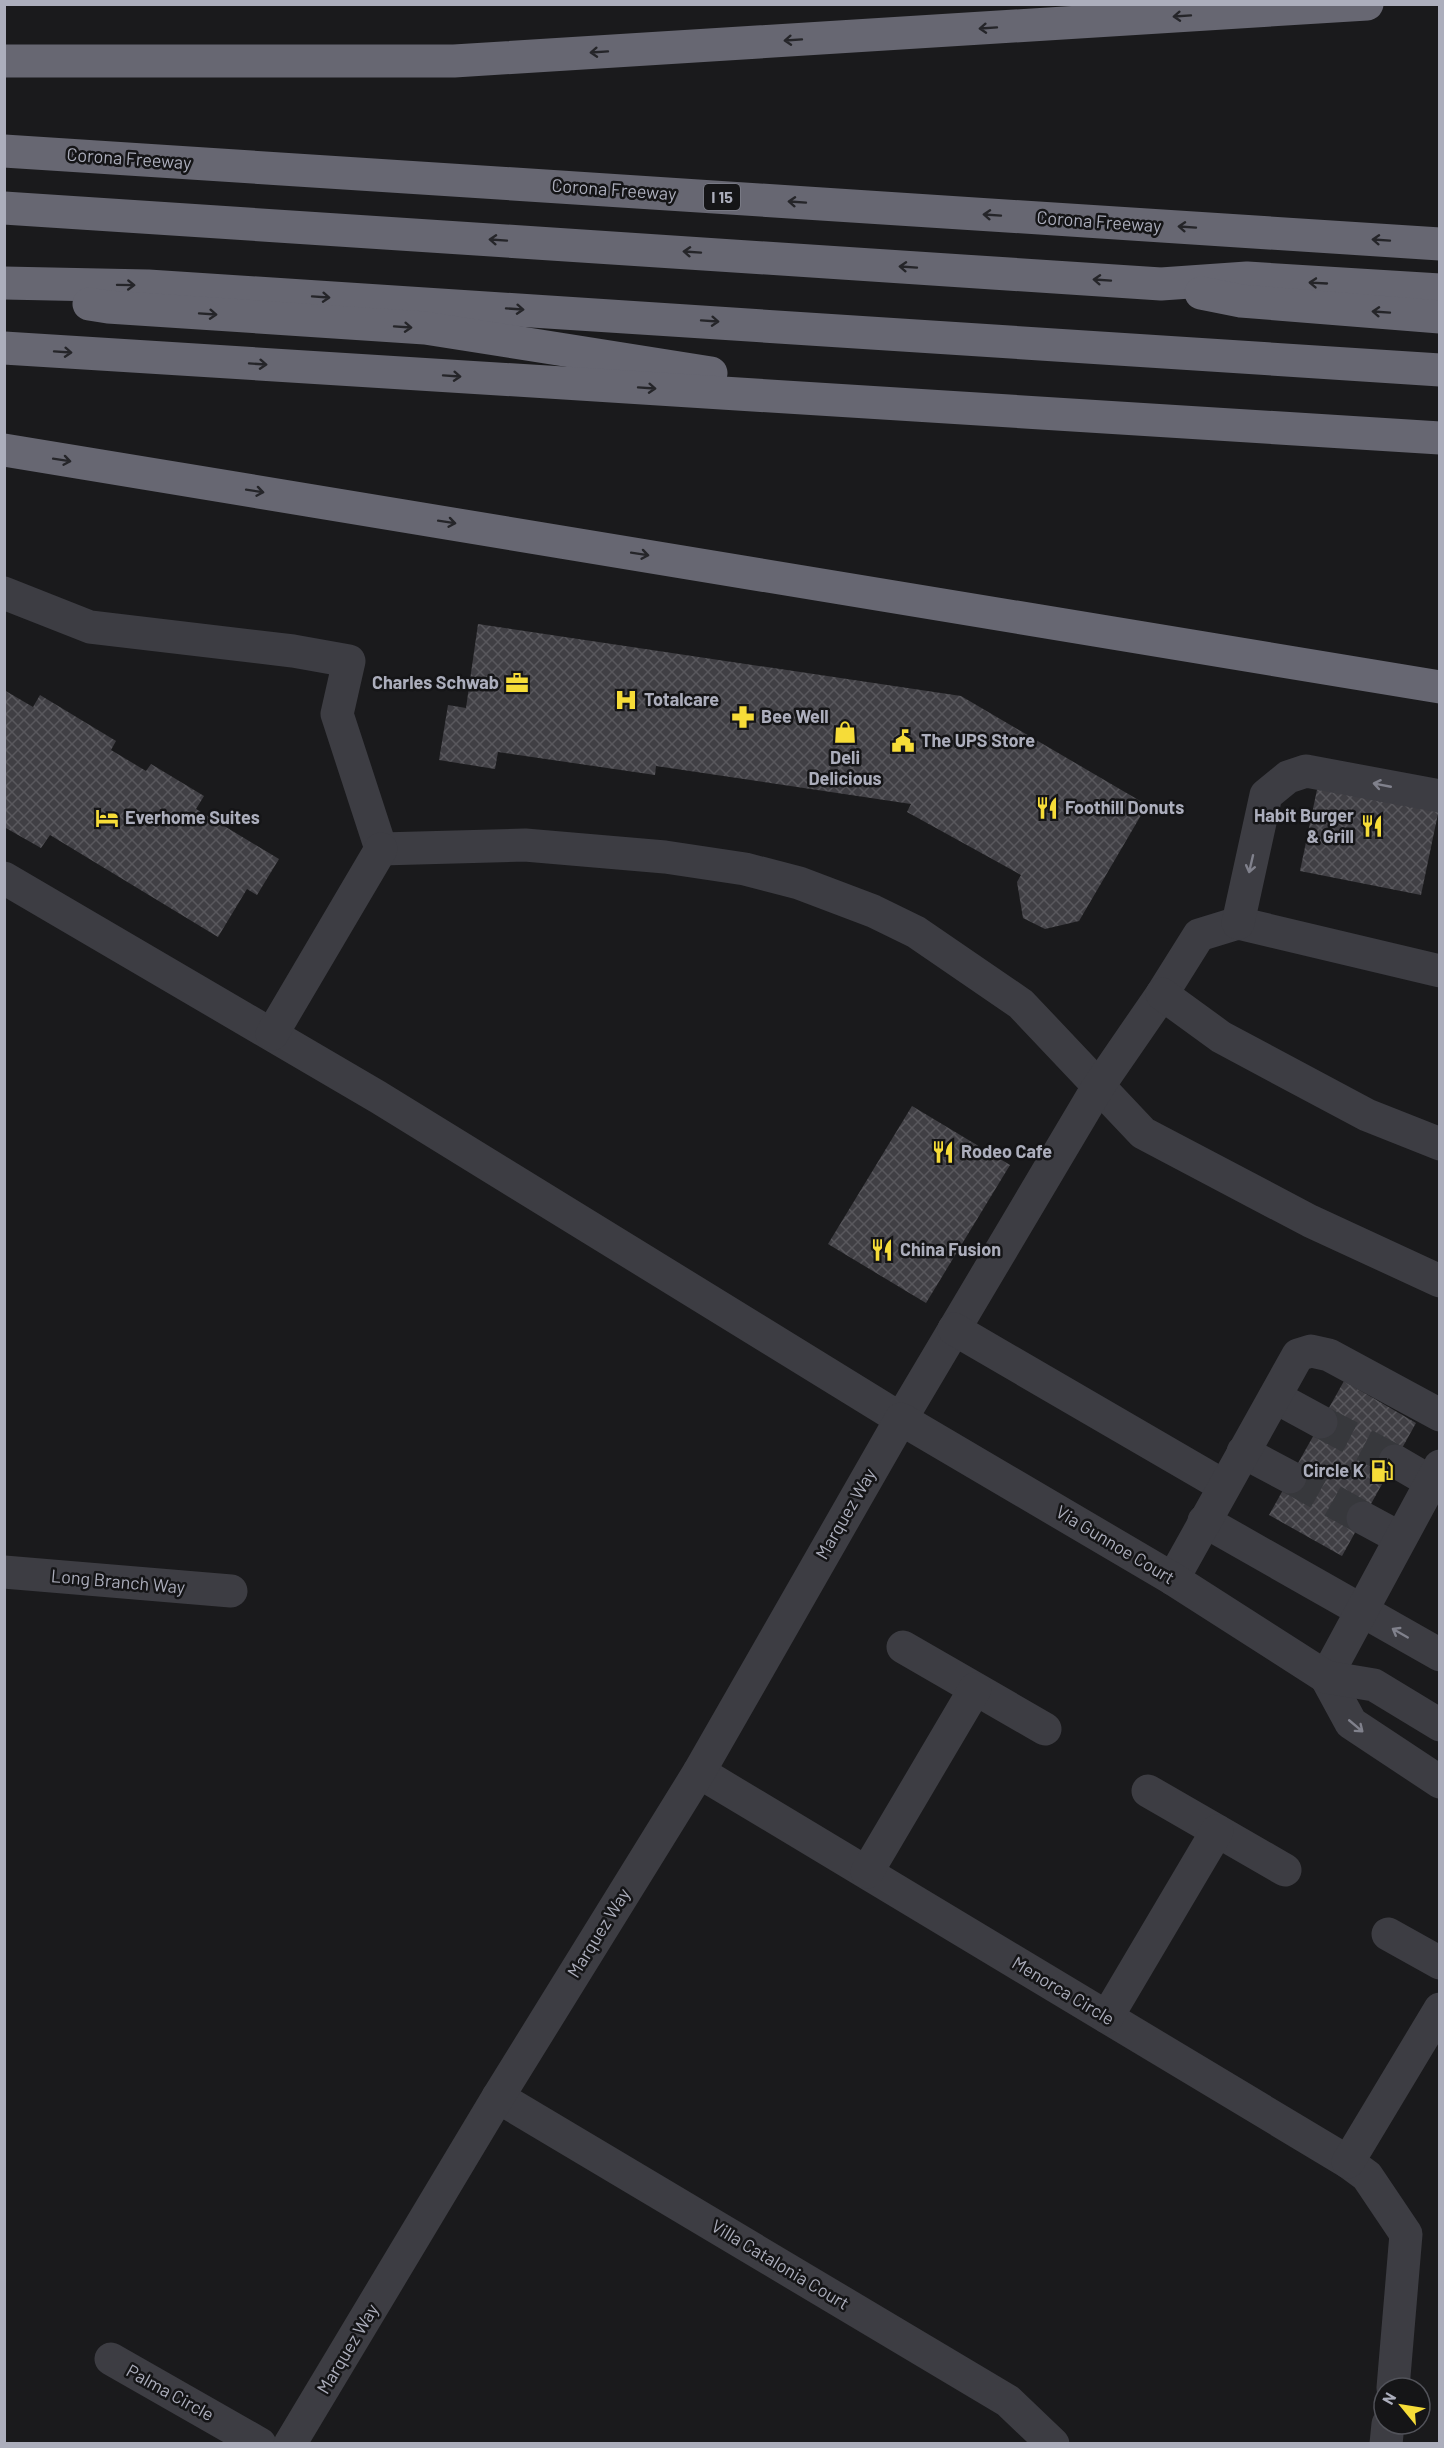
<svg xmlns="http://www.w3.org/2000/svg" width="1444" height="2448" font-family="Barlow,sans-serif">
  <defs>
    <pattern id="building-cross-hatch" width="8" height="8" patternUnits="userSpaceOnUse" patternTransform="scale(1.5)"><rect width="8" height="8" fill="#403f44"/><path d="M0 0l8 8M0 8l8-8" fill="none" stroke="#59585d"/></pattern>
  </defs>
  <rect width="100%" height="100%" fill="#1a1a1c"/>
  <!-- building -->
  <g fill="url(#building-cross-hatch)">
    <path d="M478 624 961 696 1147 805 1079 921 1045 929 1023 918 1017 882 1021 875 907 812 911 804 656 766 655 775 498 752 495 769 439 760 448 705 466 708Z"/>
    <path d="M4 690 33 707 40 695 116 741 111 750 146 771 151 764 204 796 196 809 279 859 257 895 247 889 218 937 50 835 41 848 4 827Z"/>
    <path d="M1319 780 1440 804 1421 895 1300 871Z"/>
    <path d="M912 1106 1010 1165 926 1303 828 1244Z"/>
    <path d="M1344 1381 1416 1423 1342 1556 1269 1515Z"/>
  </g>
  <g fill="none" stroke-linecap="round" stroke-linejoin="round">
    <!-- minor-tunnel -->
    <g stroke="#37383c" stroke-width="33" stroke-dasharray="33 16" stroke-linecap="butt">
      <path d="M1321 1422 1395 1461"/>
      <path d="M1290 1477 1363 1518"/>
    </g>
    <!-- minor -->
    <g stroke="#3d3d43" stroke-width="33">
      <path d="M4 593 90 627 293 651 349 661 337 714 381 849 525 845 665 857 745 869 799 883 873 911 916 932 1021 1004 1143 1133 1310 1221 1440 1281"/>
      <path d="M4 878 378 1097 901 1419 1098 1087 1162 994 1199 935 1238 923 1440 971"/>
      <path d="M1238 923 1266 795 1288 777 1306 771 1440 796"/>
      <path d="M1162 994 1221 1037 1367 1115 1440 1144"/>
      <path d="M272 1034 381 849"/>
      <path d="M954 1329 1224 1486"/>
      <path d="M1275 1397 1321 1422"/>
      <path d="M1243 1452 1290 1477"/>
      <path d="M1395 1461 1431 1482"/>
      <path d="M1363 1518 1400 1538"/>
      <path d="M1204 1521 1440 1655"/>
      <path d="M4 1572 231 1591"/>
      <path d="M1173 1579 1298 1355 1311 1351 1329 1355 1440 1415"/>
      <path d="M903 1647 1045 1729"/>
      <path d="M1326 1677 1440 1466"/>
      <path d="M1326 1677 1351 1723 1440 1782"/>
      <path d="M699 1772 1348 2162 1367 2176 1406 2234 1393 2388"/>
      <path d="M1148 1791 1285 1870"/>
      <path d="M867 1872 975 1689"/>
      <path d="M1388 1934 1440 1963"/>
      <path d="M1107 2017 1217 1831"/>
      <path d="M498 2097 1008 2401 1053 2444"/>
      <path d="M1348 2162 1440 2009"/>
      <path d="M111 2359 260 2444"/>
      <path d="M290 2444 498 2097 699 1772 901 1419 1173 1579 1326 1677 1374 1685 1440 1725"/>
      <path d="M1386 2444 1388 2424"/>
    </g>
    <!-- highway -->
    <g stroke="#676772" stroke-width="33">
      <path d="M4 61H454L1367 4"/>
      <path d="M4 151 1440 244"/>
      <path d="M4 208 1161 284 1247 278 1440 290"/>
      <path d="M4 283 148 286 1440 370"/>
      <path d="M1201 293 1241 301 1440 317"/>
      <path d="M89 304 108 307 425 328 711 373"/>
      <path d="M4 348 1440 438"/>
      <path d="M4 450 1440 687"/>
    </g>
  </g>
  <!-- one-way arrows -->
  <defs><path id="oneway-shaft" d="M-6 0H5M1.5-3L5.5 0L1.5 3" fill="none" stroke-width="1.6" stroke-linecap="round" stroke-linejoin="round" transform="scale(1.5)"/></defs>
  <g stroke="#252529">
    <use href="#oneway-shaft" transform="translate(1182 16) rotate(176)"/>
    <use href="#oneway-shaft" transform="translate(988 28) rotate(176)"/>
    <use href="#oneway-shaft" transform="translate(793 40) rotate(176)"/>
    <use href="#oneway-shaft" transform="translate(599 52) rotate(176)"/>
    <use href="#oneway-shaft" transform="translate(797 202) rotate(-176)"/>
    <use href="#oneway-shaft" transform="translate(992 215) rotate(-176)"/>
    <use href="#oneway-shaft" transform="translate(1187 227) rotate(-176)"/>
    <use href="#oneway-shaft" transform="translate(498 240) rotate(-176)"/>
    <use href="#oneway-shaft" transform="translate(1381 240) rotate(-176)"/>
    <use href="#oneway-shaft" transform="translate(692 252) rotate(-176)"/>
    <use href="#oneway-shaft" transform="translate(908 267) rotate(-176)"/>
    <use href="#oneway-shaft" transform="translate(1102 280) rotate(-176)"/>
    <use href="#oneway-shaft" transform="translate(1318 283) rotate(-177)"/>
    <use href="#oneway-shaft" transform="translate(126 285) rotate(1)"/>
    <use href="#oneway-shaft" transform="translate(321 297) rotate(4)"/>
    <use href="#oneway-shaft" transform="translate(515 309) rotate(4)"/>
    <use href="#oneway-shaft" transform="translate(1381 312) rotate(-176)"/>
    <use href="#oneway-shaft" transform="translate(208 314) rotate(4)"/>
    <use href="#oneway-shaft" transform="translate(710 321) rotate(4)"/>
    <use href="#oneway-shaft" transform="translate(403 327) rotate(4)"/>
    <use href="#oneway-shaft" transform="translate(63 352) rotate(4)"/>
    <use href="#oneway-shaft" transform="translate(258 364) rotate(4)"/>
    <use href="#oneway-shaft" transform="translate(452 376) rotate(4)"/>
    <use href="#oneway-shaft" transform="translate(647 388) rotate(4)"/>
    <use href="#oneway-shaft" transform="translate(62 460) rotate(9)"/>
    <use href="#oneway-shaft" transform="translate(255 491) rotate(9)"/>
    <use href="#oneway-shaft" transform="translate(447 522) rotate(9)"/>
    <use href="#oneway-shaft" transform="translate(640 554) rotate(9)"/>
  </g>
  <g stroke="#80818c">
    <use href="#oneway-shaft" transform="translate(1382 785) rotate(-169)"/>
    <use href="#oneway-shaft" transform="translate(1251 864) rotate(103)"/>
    <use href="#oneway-shaft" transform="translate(1400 1633) rotate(-150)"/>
    <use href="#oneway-shaft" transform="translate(1356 1726) rotate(40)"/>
  </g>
  <!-- icons -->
  <defs>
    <g id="office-bare" transform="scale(1.8)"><path d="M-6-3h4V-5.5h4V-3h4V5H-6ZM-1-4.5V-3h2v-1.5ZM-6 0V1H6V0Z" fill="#f6dc38" stroke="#151517" stroke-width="2.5" paint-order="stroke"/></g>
    <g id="hospital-bare" transform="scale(1.8)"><path d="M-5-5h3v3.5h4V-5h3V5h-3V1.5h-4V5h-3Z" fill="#f6dc38" stroke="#151517" stroke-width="2.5" paint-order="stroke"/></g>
    <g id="pharmacy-bare" transform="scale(1.8)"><path d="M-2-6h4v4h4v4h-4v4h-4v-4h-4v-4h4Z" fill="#f6dc38" stroke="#151517" stroke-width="2.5" paint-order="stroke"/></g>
    <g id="shop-bare" transform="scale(1.8)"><path d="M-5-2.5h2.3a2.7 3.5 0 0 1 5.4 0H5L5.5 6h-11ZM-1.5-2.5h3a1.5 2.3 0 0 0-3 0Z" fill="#f6dc38" stroke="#151517" stroke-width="2.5" paint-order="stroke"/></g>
    <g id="civic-bare" transform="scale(1.8)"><path d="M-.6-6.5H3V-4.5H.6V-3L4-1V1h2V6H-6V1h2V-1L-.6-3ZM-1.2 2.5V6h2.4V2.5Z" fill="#f6dc38" stroke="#151517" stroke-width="2.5" paint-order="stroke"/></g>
    <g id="restaurant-bare" transform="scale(1.8)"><path d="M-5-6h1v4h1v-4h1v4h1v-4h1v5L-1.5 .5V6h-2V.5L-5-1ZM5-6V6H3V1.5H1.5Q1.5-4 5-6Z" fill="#f6dc38" stroke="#151517" stroke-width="2.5" paint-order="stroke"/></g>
    <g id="hotel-bare" transform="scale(1.8)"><path d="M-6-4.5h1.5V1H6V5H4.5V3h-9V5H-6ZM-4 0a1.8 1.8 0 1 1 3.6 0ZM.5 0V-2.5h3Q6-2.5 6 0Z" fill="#f6dc38" stroke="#151517" stroke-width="2.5" paint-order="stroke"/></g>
    <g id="fuel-bare" transform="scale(1.8)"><path d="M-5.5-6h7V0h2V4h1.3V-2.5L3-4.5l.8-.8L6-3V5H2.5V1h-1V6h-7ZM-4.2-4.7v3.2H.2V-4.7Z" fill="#f6dc38" stroke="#151517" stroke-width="2.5" paint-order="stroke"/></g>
  </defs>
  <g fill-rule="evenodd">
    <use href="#office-bare" x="517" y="683"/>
    <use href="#hospital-bare" x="626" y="700"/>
    <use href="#pharmacy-bare" x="743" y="717"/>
    <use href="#shop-bare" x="845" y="732"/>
    <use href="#civic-bare" x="903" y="741"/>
    <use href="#restaurant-bare" x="1047" y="808"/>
    <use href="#hotel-bare" x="107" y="818"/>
    <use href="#restaurant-bare" x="1372" y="826"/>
    <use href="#restaurant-bare" x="943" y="1152"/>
    <use href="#restaurant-bare" x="882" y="1250"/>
    <use href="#fuel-bare" x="1382" y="1471"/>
  </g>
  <g text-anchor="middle" stroke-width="5" stroke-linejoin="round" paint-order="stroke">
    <!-- shield labels -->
    <rect fill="#151517" stroke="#7f808a" stroke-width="1.5" x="704" y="184" width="36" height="26" rx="4.5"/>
    <g font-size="16" font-weight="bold" fill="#acaebc">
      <text x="722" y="203">I 15</text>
    </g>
    <!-- street labels -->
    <g font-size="18" fill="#acaebc" stroke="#151517">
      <text transform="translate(129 159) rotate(4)" y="6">Corona Freeway</text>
      <text transform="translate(614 190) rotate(4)" y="6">Corona Freeway</text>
      <text transform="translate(1099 222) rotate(4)" y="6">Corona Freeway</text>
      <text transform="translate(846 1514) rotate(-60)" y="6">Marquez Way</text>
      <text transform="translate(1115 1545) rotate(31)" y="6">Via Gunnoe Court</text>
      <text transform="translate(118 1582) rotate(5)" y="6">Long Branch Way</text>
      <text transform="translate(599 1933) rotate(-58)" y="6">Marquez Way</text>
      <text transform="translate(1063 1991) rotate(31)" y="6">Menorca Circle</text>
      <text transform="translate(780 2265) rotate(31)" y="6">Villa Catalonia Court</text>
      <text transform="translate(348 2349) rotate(-59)" y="6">Marquez Way</text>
      <text transform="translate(170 2393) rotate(29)" y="6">Palma Circle</text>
    </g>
    <!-- poi labels -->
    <g font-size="18" font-weight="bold" fill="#acaebc" stroke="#151517" text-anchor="start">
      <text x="499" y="689" text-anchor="end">Charles Schwab</text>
      <text x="644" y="706">Totalcare</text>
      <text x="761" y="723">Bee Well</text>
      <text x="921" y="747">The UPS Store</text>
      <text x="845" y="764" text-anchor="middle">Deli<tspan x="845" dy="21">Delicious</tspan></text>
      <text x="1065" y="814">Foothill Donuts</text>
      <text x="1354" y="822" text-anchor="end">Habit Burger<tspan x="1354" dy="21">&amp; Grill</tspan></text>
      <text x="125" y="824">Everhome Suites</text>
      <text x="961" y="1158">Rodeo Cafe</text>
      <text x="900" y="1256">China Fusion</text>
      <text x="1364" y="1477" text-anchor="end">Circle K</text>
    </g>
  </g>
  <!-- border -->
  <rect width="1444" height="2448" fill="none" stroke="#acaebc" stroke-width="12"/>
  <!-- north arrow -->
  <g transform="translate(1402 2406) rotate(300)"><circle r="28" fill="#151517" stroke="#515259" stroke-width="1.5"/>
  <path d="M0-4.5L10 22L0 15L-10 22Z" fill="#f6dc38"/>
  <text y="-9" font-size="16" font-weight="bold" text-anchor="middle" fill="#acaebc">N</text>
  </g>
</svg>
